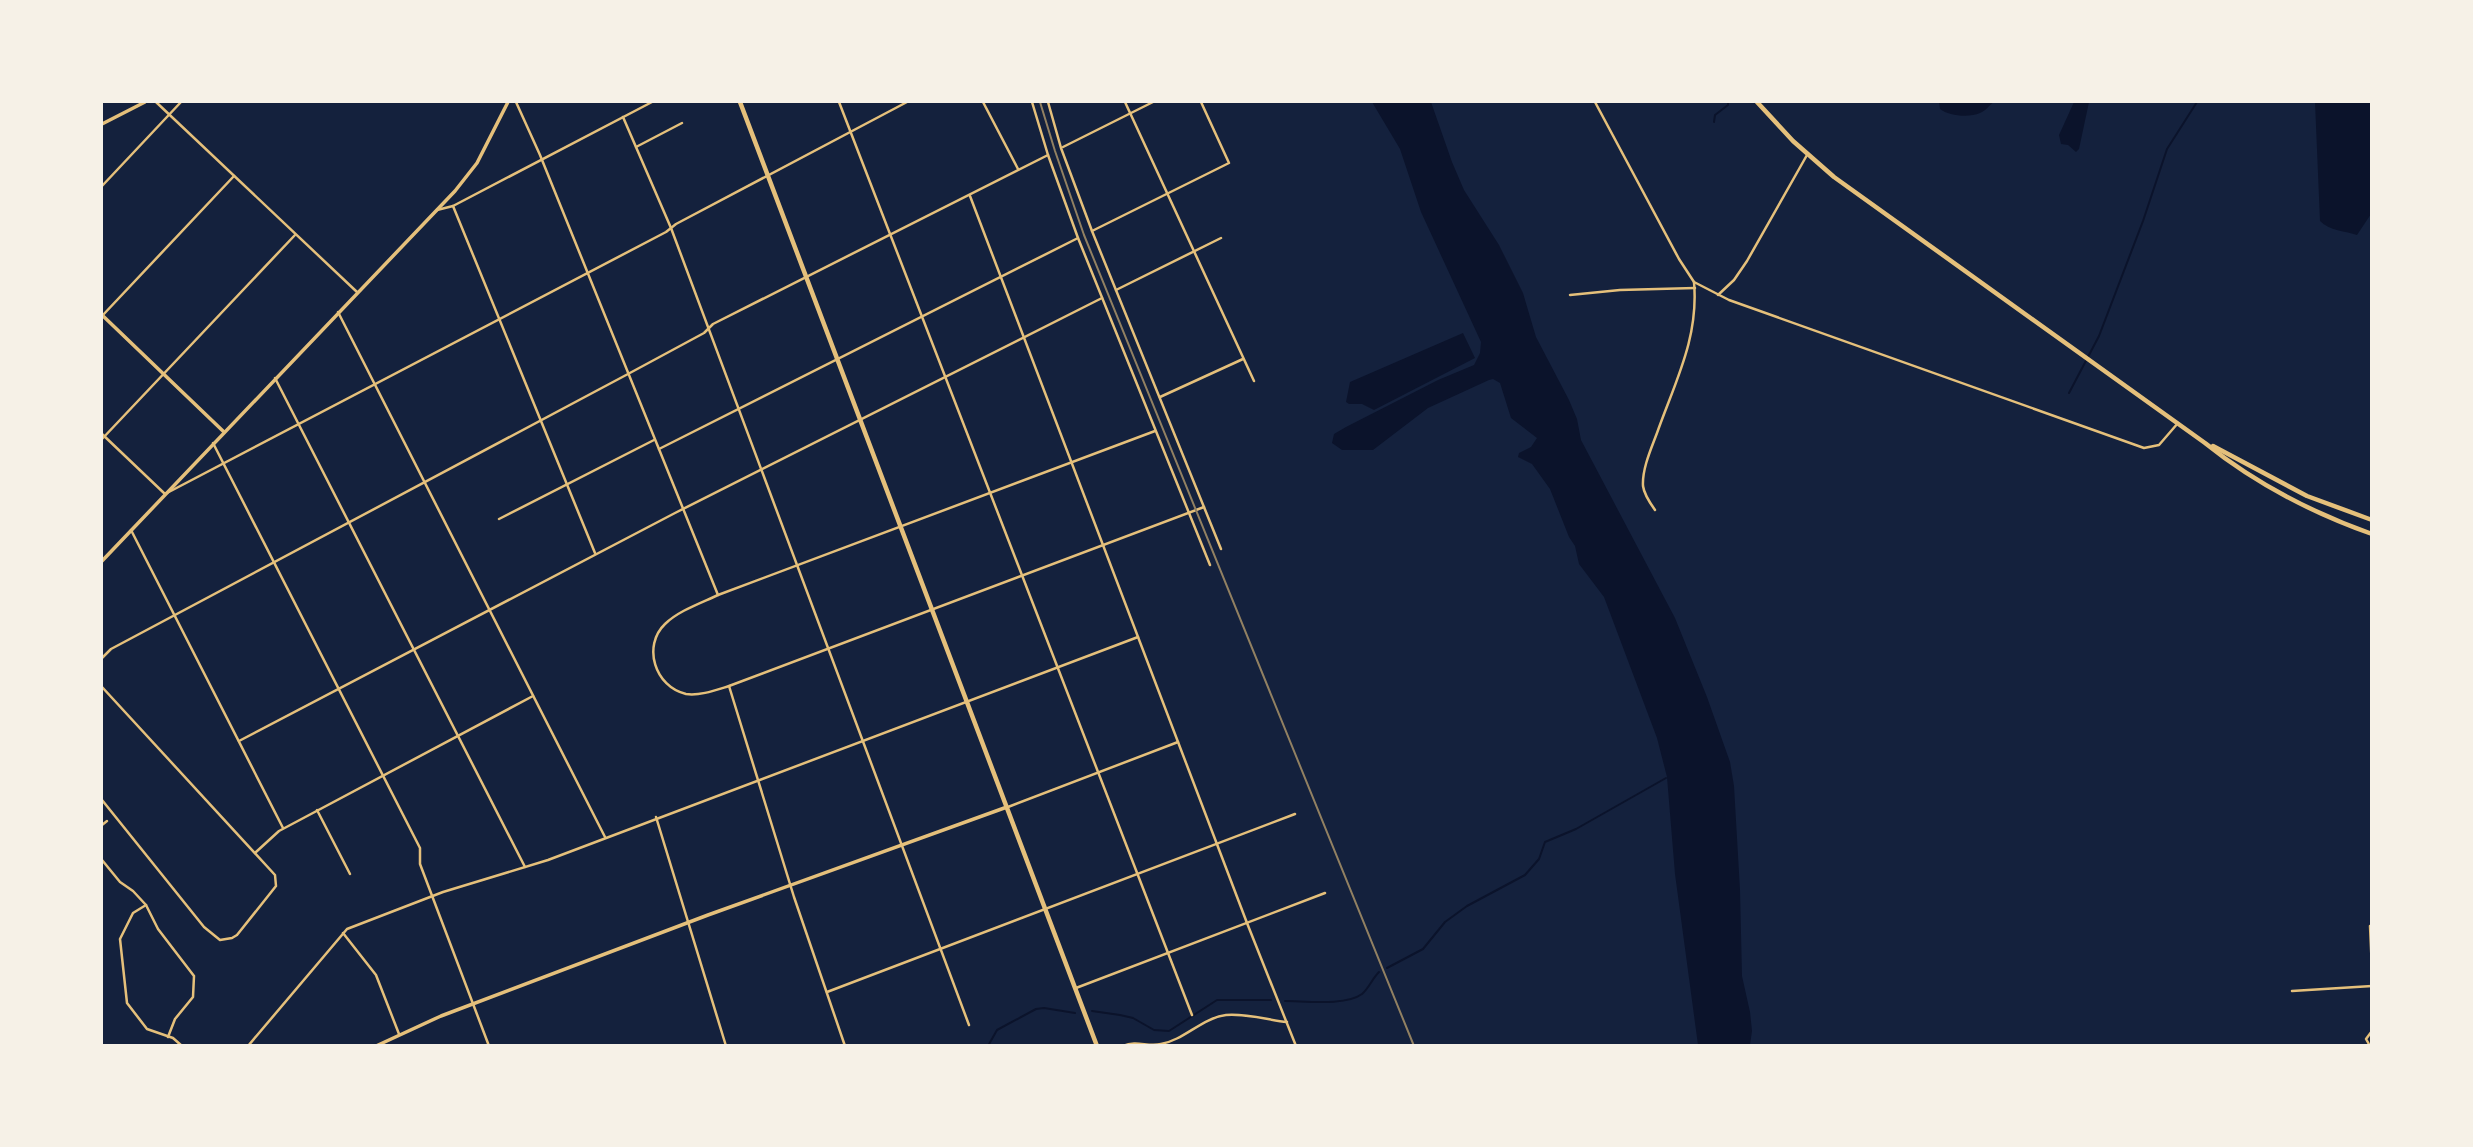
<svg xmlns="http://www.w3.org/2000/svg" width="2473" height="1147" font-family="'Asap Condensed',sans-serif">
  <rect width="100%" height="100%" fill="#14213d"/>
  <!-- water -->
  <g fill="#0b132b">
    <path d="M1372 102H1431L1452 162 1464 190 1499 245 1523 293 1536 337 1569 400 1577 419 1581 440 1675 618 1707 697 1730 762 1734 786 1740 890 1742 976 1750 1012 1752 1031 1750 1045H1698L1675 874 1667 777 1657 738 1604 597 1579 564 1575 546 1569 537 1550 489 1532 464 1518 457 1519 453 1531 447 1537 438 1511 418 1500 383 1493 379 1489 380 1428 408 1373 450H1342L1332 443 1334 434 1346 427 1438 380 1474 365 1480 353 1481 342 1421 212 1400 149Z"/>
    <path d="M1939 102H1994C1989 105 1986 111 1980 113 1969 118 1949 116 1940 109Z"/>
    <path d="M2074 102H2089L2079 149 2076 152 2068 145 2061 144 2059 135Z"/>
    <path d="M2315 102H2371V214L2357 235C2346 231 2329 231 2320 221Z"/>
    <path d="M1463 333 1475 358 1374 410 1362 404H1349L1346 402 1350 382Z"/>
  </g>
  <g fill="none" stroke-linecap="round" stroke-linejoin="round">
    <!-- stream -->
    <g stroke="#0b132b" stroke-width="2">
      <path d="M1714 122 1715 115 1728 105V102"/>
      <path d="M2069 393 2099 336 2143 221 2167 149 2197 102"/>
      <path d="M1387 968 1423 949 1445 922 1467 906 1525 875 1539 859 1545 842 1576 829 1666 778"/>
      <path d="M1285 1001C1305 1001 1346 1006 1362 994 1369 988 1372 979 1379 972"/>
      <path d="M1092 1011 1120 1015 1133 1018 1154 1030 1169 1031 1217 1000H1271"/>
      <path d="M988 1046 997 1030 1036 1009 1044 1008 1075 1013"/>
    </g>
    <!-- minor -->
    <g stroke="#e5c07b" stroke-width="2.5">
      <path d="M156 102 357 292"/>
      <path d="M516 102 540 155 718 595"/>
      <path d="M839 102 1192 1015"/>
      <path d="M983 102 1018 169"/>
      <path d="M1032 102 1048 155 1078 238 1210 565"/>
      <path d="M1048 102 1061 148 1092 231 1221 549"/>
      <path d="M1125 102 1254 381"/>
      <path d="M1595 102 1679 259 1694 282 1729 300 2144 448 2159 445 2178 423"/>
      <path d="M623 117 671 228 969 1025"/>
      <path d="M636 147 682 123"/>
      <path d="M1063 147 1153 102"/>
      <path d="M102 186 181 102"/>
      <path d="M970 196 1247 923 1296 1046"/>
      <path d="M453 206 595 553"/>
      <path d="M437 210 453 206 652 102"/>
      <path d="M1092 231 1229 163 1201 102"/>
      <path d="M1116 290 1221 238"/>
      <path d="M1570 295 1620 290 1695 288"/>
      <path d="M1718 295 1734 280 1747 261 1807 155"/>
      <path d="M338 312 605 837"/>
      <path d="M102 316 234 176"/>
      <path d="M275 378 525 867"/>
      <path d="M1160 397 1243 359"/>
      <path d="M1155 431 718 595C701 603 678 611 665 624 642 646 655 687 686 694 700 696 716 690 729 686L1204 507"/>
      <path d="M102 434 165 494 666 232 676 224 907 102"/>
      <path d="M102 439 295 235"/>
      <path d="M213 443 420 848V864L489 1046"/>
      <path d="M659 449 1078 238"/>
      <path d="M1655 510C1650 503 1644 494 1643 486 1642 469 1651 449 1657 433 1675 382 1699 338 1694 282"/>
      <path d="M499 519 654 440"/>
      <path d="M131 530 283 828"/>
      <path d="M102 658 111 649 628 374 704 333 713 324 1048 155"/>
      <path d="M729 686 794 897 845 1046"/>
      <path d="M102 687 275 875 276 886 237 935 232 938 220 940 204 927 102 800"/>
      <path d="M239 741 675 513 1102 298"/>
      <path d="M1008 807 1178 742"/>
      <path d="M317 810 350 874"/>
      <path d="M656 817 726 1046"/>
      <path d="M102 825 107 821"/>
      <path d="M256 852 279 831 533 696"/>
      <path d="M102 860 120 882 133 891 146 905 158 929 194 976 193 997 175 1019 168 1037"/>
      <path d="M146 905 133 913 120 939 127 1003 147 1029 173 1038 182 1046"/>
      <path d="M2370 926 2372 970"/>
      <path d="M343 933 376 975 399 1034"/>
      <path d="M1076 988 1325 893"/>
      <path d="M2292 991 2372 986"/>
      <path d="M827 992 1295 814"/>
      <path d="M248 1046 347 929 443 892 548 860 1138 637"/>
      <path d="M1123 1046C1137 1040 1147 1047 1161 1044 1184 1040 1202 1018 1226 1015 1245 1013 1268 1020 1287 1022"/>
      <path d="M2370 1046 2366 1039 2372 1031"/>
    </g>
    <!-- tertiary -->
    <g stroke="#e5c07b" stroke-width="3.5">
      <path d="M102 315 224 432"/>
      <path d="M102 561 455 191 477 163 508 102"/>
      <path d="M376 1046 441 1016 708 915 1007 807"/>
    </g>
    <!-- secondary -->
    <path stroke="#e5c07b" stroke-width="3.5" d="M102 124 145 102"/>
    <!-- primary -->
    <path stroke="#e5c07b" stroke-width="4.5" d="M740 102 1097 1046"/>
    <!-- trunk -->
    <g stroke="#e5c07b" stroke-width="4.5">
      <path d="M1757 102 1793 141 1834 177 2205 443C2256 484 2310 512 2372 534"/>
      <path d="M2213 446 2307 496 2372 520"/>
    </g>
    <!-- rail -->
    <path stroke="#918062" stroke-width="2" d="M1040 102 1055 151 1084 235 1414 1046"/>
  </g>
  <!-- border -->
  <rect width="2473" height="1147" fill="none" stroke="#f6f1e7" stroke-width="206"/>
</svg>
